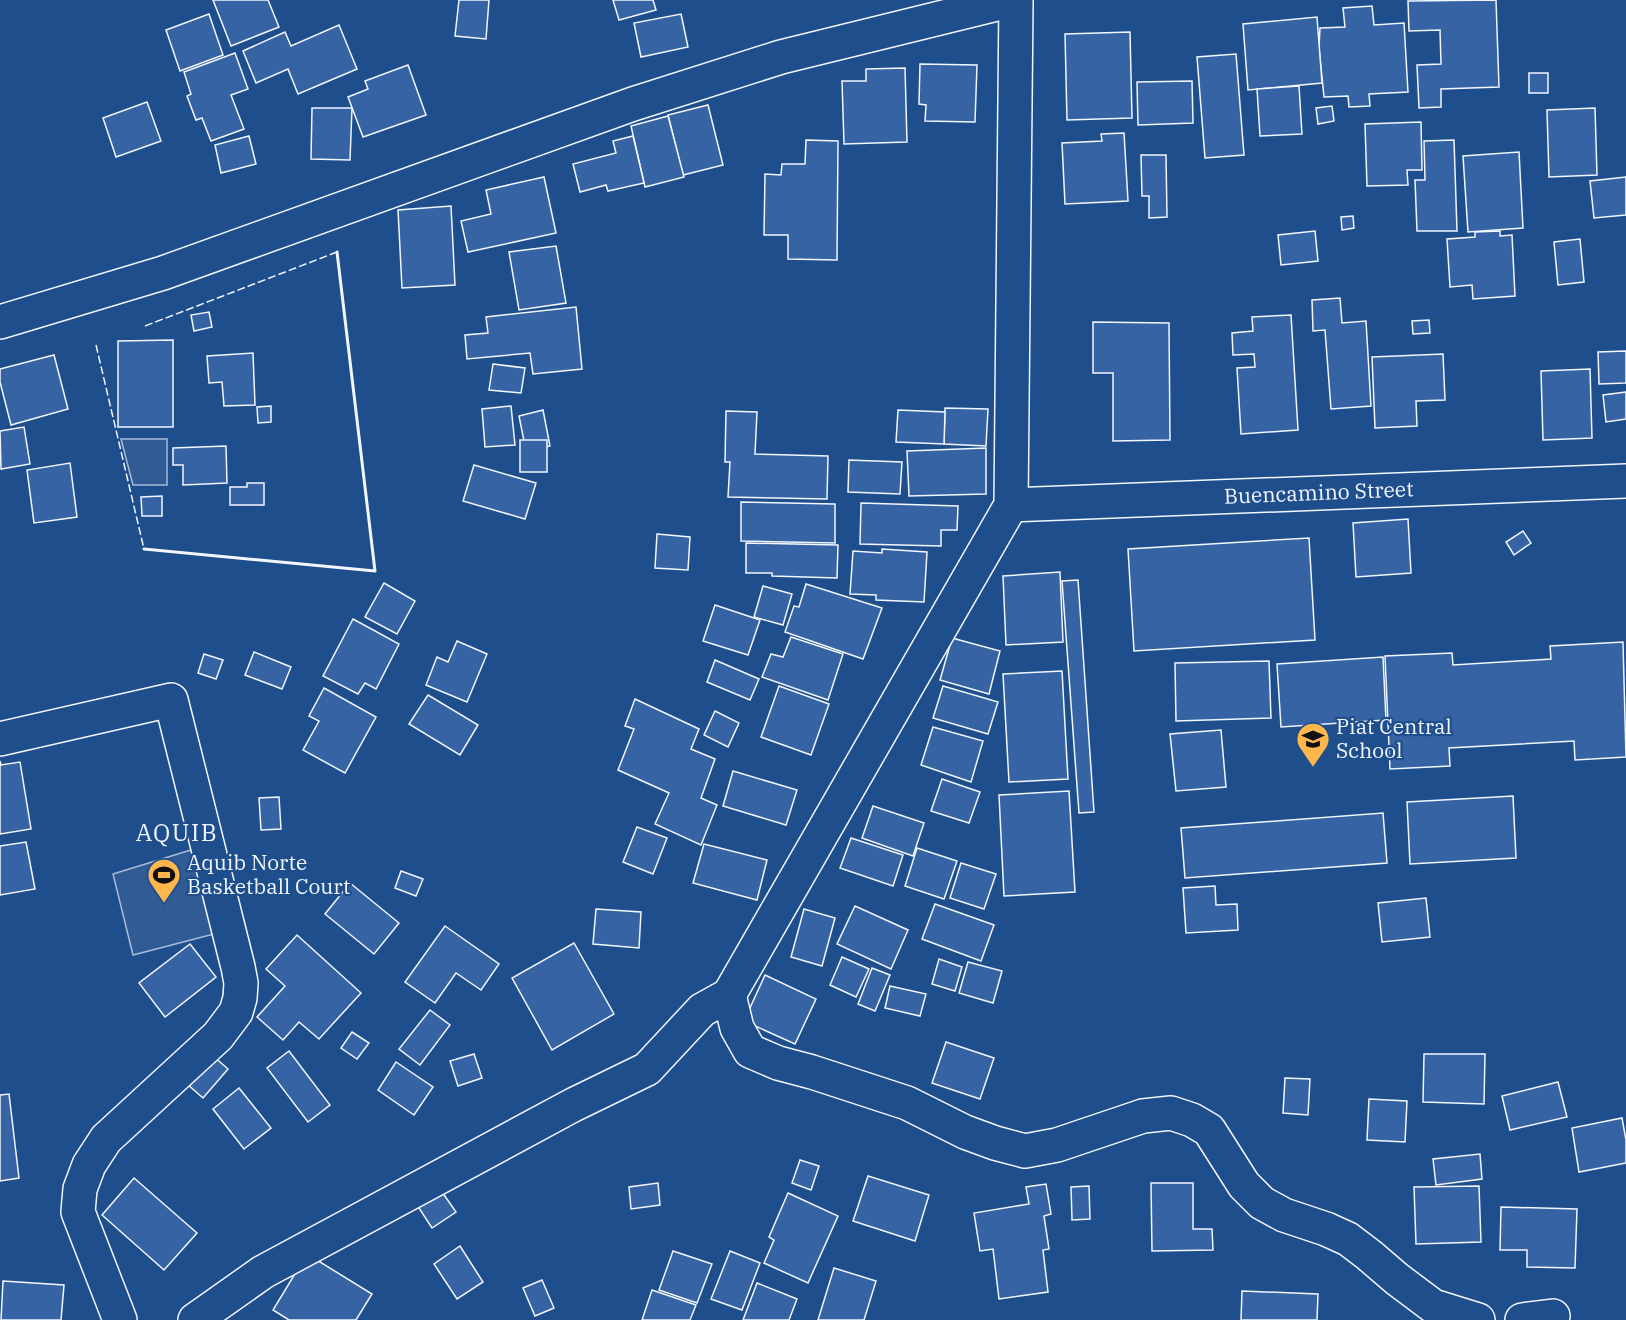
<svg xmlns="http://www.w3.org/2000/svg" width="1626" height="1320" font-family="'IBM Plex Serif',serif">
  <rect width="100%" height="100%" fill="#1f4e8c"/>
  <!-- built -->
  <g fill="#305b95" stroke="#a8bbd7" stroke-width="1.5">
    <path d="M121 439H167V485H133Z"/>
    <path d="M194 849 214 934 133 955 113 874Z"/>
  </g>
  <!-- building -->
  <g fill="#3563a3" stroke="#f2f6ff" stroke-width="1.5">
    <path d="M213 0H268L279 27 231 46Z"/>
    <path d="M459 0H489L486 39 455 36Z"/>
    <path d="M613 0H653L656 10 619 20Z"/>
    <path d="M1496 0 1499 87 1441 89V107L1419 108 1417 65 1441 64 1440 30 1409 31 1408 1Z"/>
    <path d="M1372 6 1374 25 1404 23 1408 92 1369 94 1370 106 1349 107 1348 96 1324 97 1319 48 1320 28 1345 27 1343 8Z"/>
    <path d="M209 14 223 55 180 71 166 30Z"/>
    <path d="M681 14 688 47 641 57 634 23Z"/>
    <path d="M1317 17 1322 83 1248 90 1243 24Z"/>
    <path d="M339 25 357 69 298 94 288 69 256 83 243 51 285 32 291 46Z"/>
    <path d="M1130 32 1132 118 1067 120 1065 34Z"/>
    <path d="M235 53 248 89 231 95 244 129 211 141 202 118 196 120 187 96 191 94 184 72Z"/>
    <path d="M1236 54 1244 155 1205 158 1197 57Z"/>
    <path d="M920 64 977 65 975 122 925 121 926 105 919 104Z"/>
    <path d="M408 65 426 115 363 137 348 97 368 89 365 81Z"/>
    <path d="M905 68 907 142 844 144 842 81H866V69Z"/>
    <rect x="1529" y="73" width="19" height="20"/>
    <path d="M1192 81 1193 123 1138 125 1137 82Z"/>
    <path d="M1299 86 1302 134 1260 136 1257 89Z"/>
    <path d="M147 102 161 141 116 157 103 118Z"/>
    <path d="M708 105 723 165 683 175 668 115Z"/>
    <path d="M1332 106 1334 121 1318 124 1316 108Z"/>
    <path d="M312 108H352L350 160 311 159Z"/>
    <path d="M1595 108 1597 175 1549 177 1547 110Z"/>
    <path d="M668 116 684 177 645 187 631 126Z"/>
    <path d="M1421 122 1422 170H1407L1408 185 1367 186 1365 124Z"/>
    <path d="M1124 133 1128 201 1065 204 1062 143 1102 141 1101 134Z"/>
    <path d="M249 136 256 164 221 173 215 145Z"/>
    <path d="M633 136 644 183 608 191 606 185 580 192 573 164 616 153 613 141Z"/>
    <path d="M806 140 838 141 837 260 788 259V235H764L765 174 781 175 782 164H805Z"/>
    <path d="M1454 140 1457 231H1417L1415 180H1425L1424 141Z"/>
    <path d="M1519 152 1523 228 1468 232 1463 156Z"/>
    <path d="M1141 155H1166L1167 217 1149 218V196H1142Z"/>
    <path d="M544 177 556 233 468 252 461 221 491 214 486 190Z"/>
    <path d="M1626 177V215L1594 218 1590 181Z"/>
    <path d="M451 206 455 285 402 288 398 210Z"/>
    <path d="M1353 216 1354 228 1342 230 1341 217Z"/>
    <path d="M1315 231 1318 261 1281 265 1278 235Z"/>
    <path d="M1500 231V236L1512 235 1515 296 1473 299 1472 285 1450 287 1447 239 1475 237V232Z"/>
    <path d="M1580 239 1584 282 1558 285 1554 242Z"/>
    <path d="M556 246 566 303 519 310 509 252Z"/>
    <path d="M1340 298 1342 323 1366 321 1371 406 1331 409 1325 330 1313 331 1312 300Z"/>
    <path d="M576 307 582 369 533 374 530 353 467 359 465 335 488 333 486 317Z"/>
    <path d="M209 312 212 327 194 331 191 315Z"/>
    <path d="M1291 315 1298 430 1241 434 1237 368 1255 367 1254 354 1233 355 1232 333 1253 331 1252 317Z"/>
    <path d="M1429 320 1430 333 1413 334 1412 321Z"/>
    <path d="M1093 322 1169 323 1170 440 1113 441V373H1093Z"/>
    <path d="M173 340V427H118V341Z"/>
    <path d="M1626 351V383L1599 384 1598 352Z"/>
    <path d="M253 353 255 405 224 406 222 382 209 383 207 356Z"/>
    <path d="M1443 354 1445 400 1416 401 1417 426 1375 428 1372 357Z"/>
    <path d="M54 355 68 409 11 425 0 382V369Z"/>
    <path d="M493 364 525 368 521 393 489 390Z"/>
    <path d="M1590 369 1592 438 1543 440 1541 371Z"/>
    <path d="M1626 392V419L1606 422 1603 395Z"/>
    <path d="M271 406V422L258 423 257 407Z"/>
    <path d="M511 406 515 445 485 447 482 409Z"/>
    <path d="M945 408 988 409 986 446 944 444Z"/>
    <path d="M543 410 550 446 526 451 519 416Z"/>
    <path d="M898 410 945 412 944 444 896 442Z"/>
    <path d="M726 411 757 412 755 454 828 456 827 499 728 497 730 462H725Z"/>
    <path d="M24 427 30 464 1 469 0 431Z"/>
    <rect x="520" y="440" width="27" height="32"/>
    <path d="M226 446 227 483 183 485V465H173V448Z"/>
    <path d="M986 448V494L909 496 907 451Z"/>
    <path d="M849 460 902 462 900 494 848 492Z"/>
    <path d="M70 463 77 517 34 523 27 470Z"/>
    <path d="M474 465 536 483 525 519 463 501Z"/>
    <path d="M247 483H264V505H230V487H247Z"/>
    <path d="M162 496V516H142L141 497Z"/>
    <path d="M741 502 835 504V543L741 541Z"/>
    <path d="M861 503 958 506 957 530H941V546L860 544Z"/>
    <path d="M1408 519 1411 573 1356 577 1353 523Z"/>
    <path d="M1523 531 1531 543 1514 555 1506 542Z"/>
    <path d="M657 534 690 537 688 570 655 568Z"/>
    <path d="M1309 538 1315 640 1134 651 1128 549Z"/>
    <path d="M746 543 838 545 837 578 772 576V573H746Z"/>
    <path d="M882 549 927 552 924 602 876 600V595L850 594 853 551 882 553Z"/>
    <path d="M1060 572 1063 642 1006 645 1003 576Z"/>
    <path d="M1078 580 1094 812 1079 813 1062 581Z"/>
    <path d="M384 583 415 601 397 634 365 617Z"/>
    <path d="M806 584 882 608 863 659 785 632 794 606 799 607Z"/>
    <path d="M763 586 792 594 783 625 754 617Z"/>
    <path d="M715 605 760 620 748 655 703 641Z"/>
    <path d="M353 619 399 644 376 689 365 683 358 694 323 676Z"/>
    <path d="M791 637 843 654 828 700 762 677 771 654 783 657Z"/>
    <path d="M952 638 1000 651 989 694 940 680Z"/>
    <path d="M457 641 487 654 467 702 426 685 437 657 448 662Z"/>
    <path d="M1623 642 1626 757 1575 760 1574 741 1449 748 1450 766 1390 769 1385 656 1452 653 1453 665 1551 659 1550 646Z"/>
    <path d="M254 652 291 667 282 689 245 675Z"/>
    <path d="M204 654 223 660 216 679 198 673Z"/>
    <path d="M1383 657 1386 720 1281 727 1277 664Z"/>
    <path d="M715 660 759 679 750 700 707 682Z"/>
    <path d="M1269 661 1271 718 1176 721 1175 663Z"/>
    <path d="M1062 671 1068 779 1009 782 1003 674Z"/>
    <path d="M779 686 829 704 811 755 761 737Z"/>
    <path d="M943 686 998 702 988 734 933 718Z"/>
    <path d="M324 688 376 717 345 773 303 750 319 721 309 716Z"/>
    <path d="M428 695 478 725 460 755 409 724Z"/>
    <path d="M635 699 699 729 691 749 715 759 701 798 717 805 701 845 655 824 669 793 618 770 634 729 625 726Z"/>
    <path d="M715 711 739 723 728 747 704 735Z"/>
    <path d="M933 727 983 741 971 782 921 765Z"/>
    <path d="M1221 730 1226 787 1176 791 1170 734Z"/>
    <path d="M0 761 1 765 20 762 31 829 0 834Z"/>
    <path d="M733 771 797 790 786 825 723 806Z"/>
    <path d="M942 779 980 792 969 823 931 811Z"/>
    <path d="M1069 791 1075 892 1004 896 999 795Z"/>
    <path d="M1513 796 1516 858 1410 864 1407 802Z"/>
    <path d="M279 797 281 829 261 830 259 798Z"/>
    <path d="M873 806 924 823 913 856 862 838Z"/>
    <path d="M1383 813 1387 863 1185 878 1181 828Z"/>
    <path d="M637 827 667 838 653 874 623 862Z"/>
    <path d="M851 838 903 855 893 886 840 868Z"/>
    <path d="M26 842 35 889 0 895V846Z"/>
    <path d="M704 844 767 860 757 900 693 883Z"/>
    <path d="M917 848 957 861 944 899 905 886Z"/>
    <path d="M961 863 996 874 984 909 950 898Z"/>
    <path d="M401 871 423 879 416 896 395 888Z"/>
    <path d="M350 883 399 923 374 954 325 914Z"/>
    <path d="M1215 886 1216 905 1237 904 1238 930 1186 933 1183 888Z"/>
    <path d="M1426 898 1430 937 1382 942 1378 903Z"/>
    <path d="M935 904 994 925 981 961 922 939Z"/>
    <path d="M855 906 908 930 891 969 837 944Z"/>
    <path d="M596 909 641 912 639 948 593 944Z"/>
    <path d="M804 909 835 918 822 966 791 957Z"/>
    <path d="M445 926 499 964 481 990 456 973 435 1003 405 982Z"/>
    <path d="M297 935 361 993 319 1039 299 1022 283 1040 257 1017 285 986 266 969Z"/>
    <path d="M574 943 614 1014 552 1050 512 978Z"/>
    <path d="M190 944 216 977 165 1017 139 983Z"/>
    <path d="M842 957 869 969 856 997 830 985Z"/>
    <path d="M939 959 962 967 955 991 932 984Z"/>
    <path d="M968 962 1002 971 993 1003 959 993Z"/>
    <path d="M872 968 890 975 875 1011 858 1004Z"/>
    <path d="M765 975 816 999 795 1044 744 1021Z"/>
    <path d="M890 986 926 994 920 1016 885 1008Z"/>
    <path d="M430 1010 450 1025 420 1065 399 1049Z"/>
    <path d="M352 1032 369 1043 357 1059 341 1048Z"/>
    <path d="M946 1042 994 1058 980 1099 932 1083Z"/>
    <path d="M289 1051 330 1105 308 1122 267 1068Z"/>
    <path d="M474 1054 482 1078 458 1086 450 1061Z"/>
    <path d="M1424 1054H1485L1484 1104 1423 1102Z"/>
    <path d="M212 1055 228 1069 203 1098 187 1084Z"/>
    <path d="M396 1062 433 1087 414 1115 378 1090Z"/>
    <path d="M1285 1078 1310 1079 1308 1115 1283 1113Z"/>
    <path d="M1558 1082 1567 1117 1510 1130 1502 1096Z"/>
    <path d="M239 1088 271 1128 244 1149 213 1109Z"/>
    <path d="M9 1094 19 1178 0 1181V1095Z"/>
    <path d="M1369 1099 1407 1101 1405 1142 1367 1140Z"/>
    <path d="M1622 1118 1626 1140V1163L1579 1172 1572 1128Z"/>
    <path d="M1480 1154 1482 1179 1436 1185 1433 1159Z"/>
    <path d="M800 1160 819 1166 811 1190 792 1183Z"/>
    <path d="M868 1176 929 1195 915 1241 853 1221Z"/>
    <path d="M134 1178 197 1233 164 1270 102 1215Z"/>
    <path d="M658 1183 660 1205 631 1209 629 1187Z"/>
    <path d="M1151 1183H1193V1229H1212L1213 1250 1152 1251Z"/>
    <path d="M1046 1184 1051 1214 1044 1216 1049 1249 1043 1250 1048 1292 999 1299 993 1249 980 1251 974 1213 1029 1204 1026 1187Z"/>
    <path d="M1089 1186 1090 1219 1072 1220 1071 1187Z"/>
    <path d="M1479 1186 1481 1242 1416 1244 1414 1187Z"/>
    <path d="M440 1189 456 1212 432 1228 417 1205Z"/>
    <path d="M788 1193 838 1216 808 1283 764 1263 774 1240 769 1237Z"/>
    <path d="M1501 1207 1577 1209 1575 1268 1527 1267V1250H1500Z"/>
    <path d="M460 1246 483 1282 457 1299 434 1264Z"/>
    <path d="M673 1251 712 1264 697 1303 659 1290Z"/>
    <path d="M730 1251 760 1263 742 1310 711 1299Z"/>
    <path d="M307 1254 372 1294 356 1320H289L273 1310Z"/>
    <path d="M834 1268 876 1281 864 1320H818Z"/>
    <path d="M542 1280 554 1308 535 1316 523 1288Z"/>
    <path d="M3 1281 64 1285 61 1320H1Z"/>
    <path d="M757 1283 797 1299 789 1320H743Z"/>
    <path d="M652 1290 696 1305 690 1320H642Z"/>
    <path d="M1242 1291 1318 1294 1317 1320H1241Z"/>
  </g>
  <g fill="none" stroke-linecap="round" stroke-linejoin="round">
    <!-- minor casing -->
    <g stroke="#f2f6ff" stroke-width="36">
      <g id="minor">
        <path id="s1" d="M1011 505 1626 481"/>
        <path d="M0 739 171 700 238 967 241 983 240 998 236 1012 218 1036 106 1139 89 1165 80 1189 78 1212 120 1320"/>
        <path d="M729 995 737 1028 750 1051 778 1063 812 1072 907 1103 965 1132 995 1143 1025 1151 1057 1145 1143 1116 1171 1113 1192 1120 1209 1130 1244 1185 1262 1203 1284 1215 1326 1229 1348 1239 1369 1255 1397 1279 1433 1306 1478 1320"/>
        <path d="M195 1320 263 1272 573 1105 647 1069 702 1010 729 995 1011 505 1016 0"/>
        <path d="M1522 1320 1553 1316"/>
      </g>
    </g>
    <!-- tertiary casing -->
    <g stroke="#f2f6ff" stroke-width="36">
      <path id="tertiary" d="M0 322 163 273 633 104 781 57 1013 0"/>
    </g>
    <!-- minor -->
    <use href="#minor" stroke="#1f4e8c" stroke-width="33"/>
    <!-- tertiary -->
    <use href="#tertiary" stroke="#1f4e8c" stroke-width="33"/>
    <!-- fence -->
    <g stroke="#f2f6ff" stroke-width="1.5" stroke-dasharray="8 3" stroke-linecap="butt">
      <path d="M145 326 337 252"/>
      <path d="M96 345 144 549"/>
    </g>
    <!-- wall -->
    <path stroke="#f2f6ff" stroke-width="3" d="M144 549 375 571 337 252"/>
  </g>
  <!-- icons -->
  <defs>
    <g id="school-pin" transform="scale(1.725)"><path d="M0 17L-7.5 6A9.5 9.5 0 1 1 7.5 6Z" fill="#ffb74d" stroke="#1f4e8c"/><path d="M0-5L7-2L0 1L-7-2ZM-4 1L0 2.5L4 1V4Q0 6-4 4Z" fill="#111"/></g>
    <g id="stadium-pin" transform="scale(1.725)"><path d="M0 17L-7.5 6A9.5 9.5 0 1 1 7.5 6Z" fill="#ffb74d" stroke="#1f4e8c"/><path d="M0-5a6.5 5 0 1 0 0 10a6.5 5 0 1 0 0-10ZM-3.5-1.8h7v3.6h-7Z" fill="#111"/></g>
  </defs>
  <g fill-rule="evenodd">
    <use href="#school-pin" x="1313" y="739"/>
    <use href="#stadium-pin" x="164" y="875"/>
  </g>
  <g text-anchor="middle" stroke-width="4.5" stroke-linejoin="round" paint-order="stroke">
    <!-- street labels -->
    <g font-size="21" fill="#f2f6ff" stroke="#1f4e8c">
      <text dy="7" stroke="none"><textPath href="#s1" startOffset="308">Buencamino Street</textPath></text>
    </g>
    <!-- poi labels -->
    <g font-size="21" fill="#f2f6ff" stroke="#1f4e8c" text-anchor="start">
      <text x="1336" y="734">Piat Central<tspan x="1336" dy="24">School</tspan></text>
      <text x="187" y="870">Aquib Norte<tspan x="187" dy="24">Basketball Court</tspan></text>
    </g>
    <!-- quarter labels -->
    <g font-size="24" letter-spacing="1.5" fill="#f2f6ff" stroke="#1f4e8c">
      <text x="177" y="841">AQUIB</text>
    </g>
  </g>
</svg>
